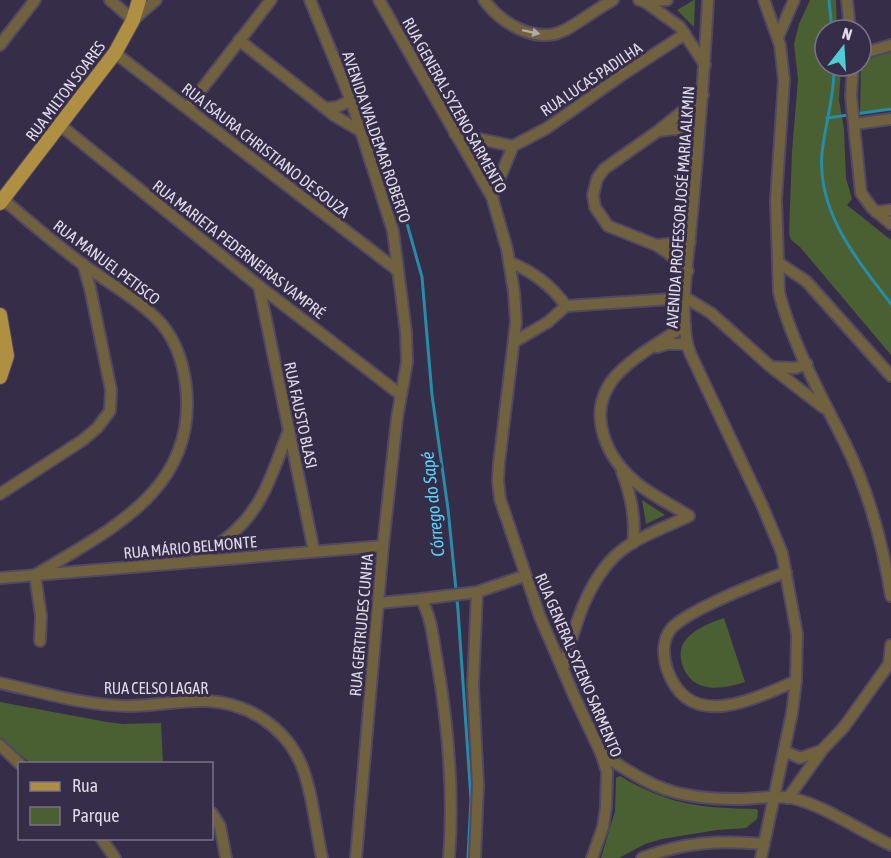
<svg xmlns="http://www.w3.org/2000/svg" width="891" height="858" font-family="'Asap Condensed',sans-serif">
  <rect width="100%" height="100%" fill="#362d48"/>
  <!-- green -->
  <g fill="#4a5f32">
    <path d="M694 0H695L694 27 677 10Z"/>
    <path d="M810 0H836L837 30H825V66H841L839 100 844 129 846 178 852 199 847 205 891 240V355L800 247 791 240 789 234 792 151 798 79 794 44 799 24Z"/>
    <path d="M891 52V110L860 114 861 60Z"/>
    <path d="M642 500 665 515 646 524Z"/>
    <path d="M724 618 745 682C721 690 692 694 682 664 680 656 680 648 684 642 693 629 710 623 724 618Z"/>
    <path d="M0 702 107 722 123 724 161 723 163 763H30L0 738Z"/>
    <path d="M620 776C669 805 700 808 756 809L758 811 757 819 746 828 717 830 662 839 645 844 619 858H601L615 811 616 778Z"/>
  </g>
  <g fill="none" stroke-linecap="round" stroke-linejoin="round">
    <!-- stream -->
    <g stroke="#278ca7" stroke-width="3">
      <path d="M829 0 832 30"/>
      <path d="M834 66C835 95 825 124 822 153 817 213 857 259 891 304"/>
      <path d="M827 118 891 109"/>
      <path d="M387 152 394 193 406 220 422 277 432 395 448 509 458 610 471 799 468 858"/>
    </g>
    <!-- minor casing -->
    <g stroke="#514962" stroke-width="14">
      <g id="minor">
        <path d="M110 0 133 20 156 0"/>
        <path d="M310 0 351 100 393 231 406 332 407 362 397 418 383 546 356 858"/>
        <path d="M379 0 492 197 507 249 514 292 516 322 499 463 498 481 500 499 540 617 575 698 601 753 607 772 606 807 603 827 592 858"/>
        <path d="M484 0C501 23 536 45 565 30 582 21 596 9 613 0"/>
        <path d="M639 0 644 1 680 27 705 65"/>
        <path d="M708 0C704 75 698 150 691 225 688 259 678 322 690 353L762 505 782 553 797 634 796 681 792 713 761 858"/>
        <path d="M764 0 780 45 784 80 776 200 779 292C791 341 822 398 845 443 868 490 883 545 891 596"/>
        <path d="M847 0 850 30"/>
        <path d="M643 1 667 0"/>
        <path d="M778 37 794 0"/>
        <path d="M239 40 335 116 362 132"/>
        <path d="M0 45 35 0"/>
        <path d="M115 53 397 270"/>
        <path d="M861 54 891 45"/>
        <path d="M853 66 851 96 861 193 872 208 891 224"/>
        <path d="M187 108 271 0"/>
        <path d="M326 108 337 107 351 100"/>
        <path d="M855 124 891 119"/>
        <path d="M60 125 259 286 401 395"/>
        <path d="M659 131 673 129 699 131"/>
        <path d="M455 134 513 146"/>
        <path d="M0 197C28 220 56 245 85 266 108 282 134 297 155 317 174 335 183 361 186 386 198 490 109 530 35 575L41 616 40 641"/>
        <path d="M492 197 513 146 547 128 622 75 685 34"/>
        <path d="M876 212 891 210"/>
        <path d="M657 245 690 242"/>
        <path d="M509 262C532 271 552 286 566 306"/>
        <path d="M779 263 806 281 891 376"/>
        <path d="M688 271 668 253 656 245 608 226 595 207 593 195 597 179 604 169 658 131 703 95"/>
        <path d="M259 286 314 551"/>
        <path d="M566 306 686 298 711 313 771 367 824 408"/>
        <path d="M514 342 548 322 566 306"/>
        <path d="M657 347 667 344H687"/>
        <path d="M772 367 795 368 807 364"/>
        <path d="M622 472C631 495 636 518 633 543"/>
        <path d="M0 494 83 440 97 428 110 411 111 390 90 288 83 264"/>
        <path d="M192 562C207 552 224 542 237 529 265 503 275 465 289 430"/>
        <path d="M786 572C760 582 687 610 671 629 662 640 663 656 667 669 689 733 753 699 796 681"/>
        <path d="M0 578 383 546"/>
        <path d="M421 599 477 592 524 576"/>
        <path d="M379 603 421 599C432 618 433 639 437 661 448 725 454 793 449 858"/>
        <path d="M563 668C575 625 589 573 626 547 644 534 669 526 689 516 672 505 653 496 638 484 607 459 585 414 614 378 633 356 661 342 685 325"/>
        <path d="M0 683C41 692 83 705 126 706 153 706 181 700 208 701 248 703 285 727 301 764 312 790 316 830 322 858"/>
        <path d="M0 745 20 764"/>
        <path d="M784 751 800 758 820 751"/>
        <path d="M601 753C651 788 676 799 737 799 755 799 774 795 791 798 825 805 859 831 891 845"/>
        <path d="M788 798 823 749 844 727 889 664 891 645"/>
        <path d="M212 813 220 826 226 858"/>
        <path d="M101 838 115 858"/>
        <path d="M475 858 478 785 473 685 477 592"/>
        <path d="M642 858C684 842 720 840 764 844"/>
      </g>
    </g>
    <!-- major casing -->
    <g stroke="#514962" stroke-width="16">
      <g id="major">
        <path d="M0 203 115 53 133 20 139 0"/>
        <path d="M0 315 7 356 0 377"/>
      </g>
    </g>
    <!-- minor -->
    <use href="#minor" stroke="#71623f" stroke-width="10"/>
    <!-- major -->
    <use href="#major" stroke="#af8f42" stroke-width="14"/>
  </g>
  <!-- one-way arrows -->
  <defs><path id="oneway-solid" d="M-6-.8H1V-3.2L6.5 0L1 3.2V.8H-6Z" transform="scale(1.5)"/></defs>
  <use fill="#b3aaa6" href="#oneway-solid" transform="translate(531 32) rotate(12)"/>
  <g text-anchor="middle" stroke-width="6" stroke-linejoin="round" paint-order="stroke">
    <!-- street labels -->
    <g font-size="16" fill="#dfdaeb" stroke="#362d48">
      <text transform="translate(591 79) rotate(-34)" y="6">RUA LUCAS PADILHA</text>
      <text transform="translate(65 91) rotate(-53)" y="6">RUA MILTON SOARES</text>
      <text transform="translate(455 105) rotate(61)" y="6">RUA GENERAL SYZENO SARMENTO</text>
      <text transform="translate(377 137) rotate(71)" y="6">AVENIDA WALDEMAR ROBERTO</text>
      <text transform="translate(266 150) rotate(38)" y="6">RUA ISAURA CHRISTIANO DE SOUZA</text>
      <text transform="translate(680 207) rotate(-86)" y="6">AVENIDA PROFESSOR JOSÉ MARIA ALKMIN</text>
      <text transform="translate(239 249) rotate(38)" y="6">RUA MARIETA PEDERNEIRAS VAMPRÉ</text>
      <text transform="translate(107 262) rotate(37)" y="6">RUA MANUEL PETISCO</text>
      <text transform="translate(301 415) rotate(78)" y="6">RUA FAUSTO BLASI</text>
      <text transform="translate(190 547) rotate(-5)" y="6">RUA MÁRIO BELMONTE</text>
      <text transform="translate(361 625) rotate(-85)" y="6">RUA GERTRUDES CUNHA</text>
      <text transform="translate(579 665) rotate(67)" y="6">RUA GENERAL SYZENO SARMENTO</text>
      <text x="156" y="694">RUA CELSO LAGAR</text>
    </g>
    <!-- water labels -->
    <g font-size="18" font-style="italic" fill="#56d5f9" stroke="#362d48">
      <text transform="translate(433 504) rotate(-96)" y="6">Córrego do Sapé</text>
    </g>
  </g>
  <!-- legend -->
  <rect x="18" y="762" width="195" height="78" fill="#362d48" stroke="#7a7289" stroke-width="1.5"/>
  <rect x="30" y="782" width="30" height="9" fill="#af8f42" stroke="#7a7289" stroke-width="1.5"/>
  <text x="72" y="792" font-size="18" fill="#dfdaeb">Rua</text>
  <rect x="30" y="807" width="30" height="18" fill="#4a5f32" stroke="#7a7289" stroke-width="1.5"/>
  <text x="72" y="822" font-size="18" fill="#dfdaeb">Parque</text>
  <!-- north arrow -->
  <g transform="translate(843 48) rotate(17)"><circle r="28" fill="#362d48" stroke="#7a7289" stroke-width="1.5"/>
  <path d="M0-4.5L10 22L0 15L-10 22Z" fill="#51ccd4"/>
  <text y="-9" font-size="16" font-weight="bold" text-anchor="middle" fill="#dfdaeb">N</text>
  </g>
</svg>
